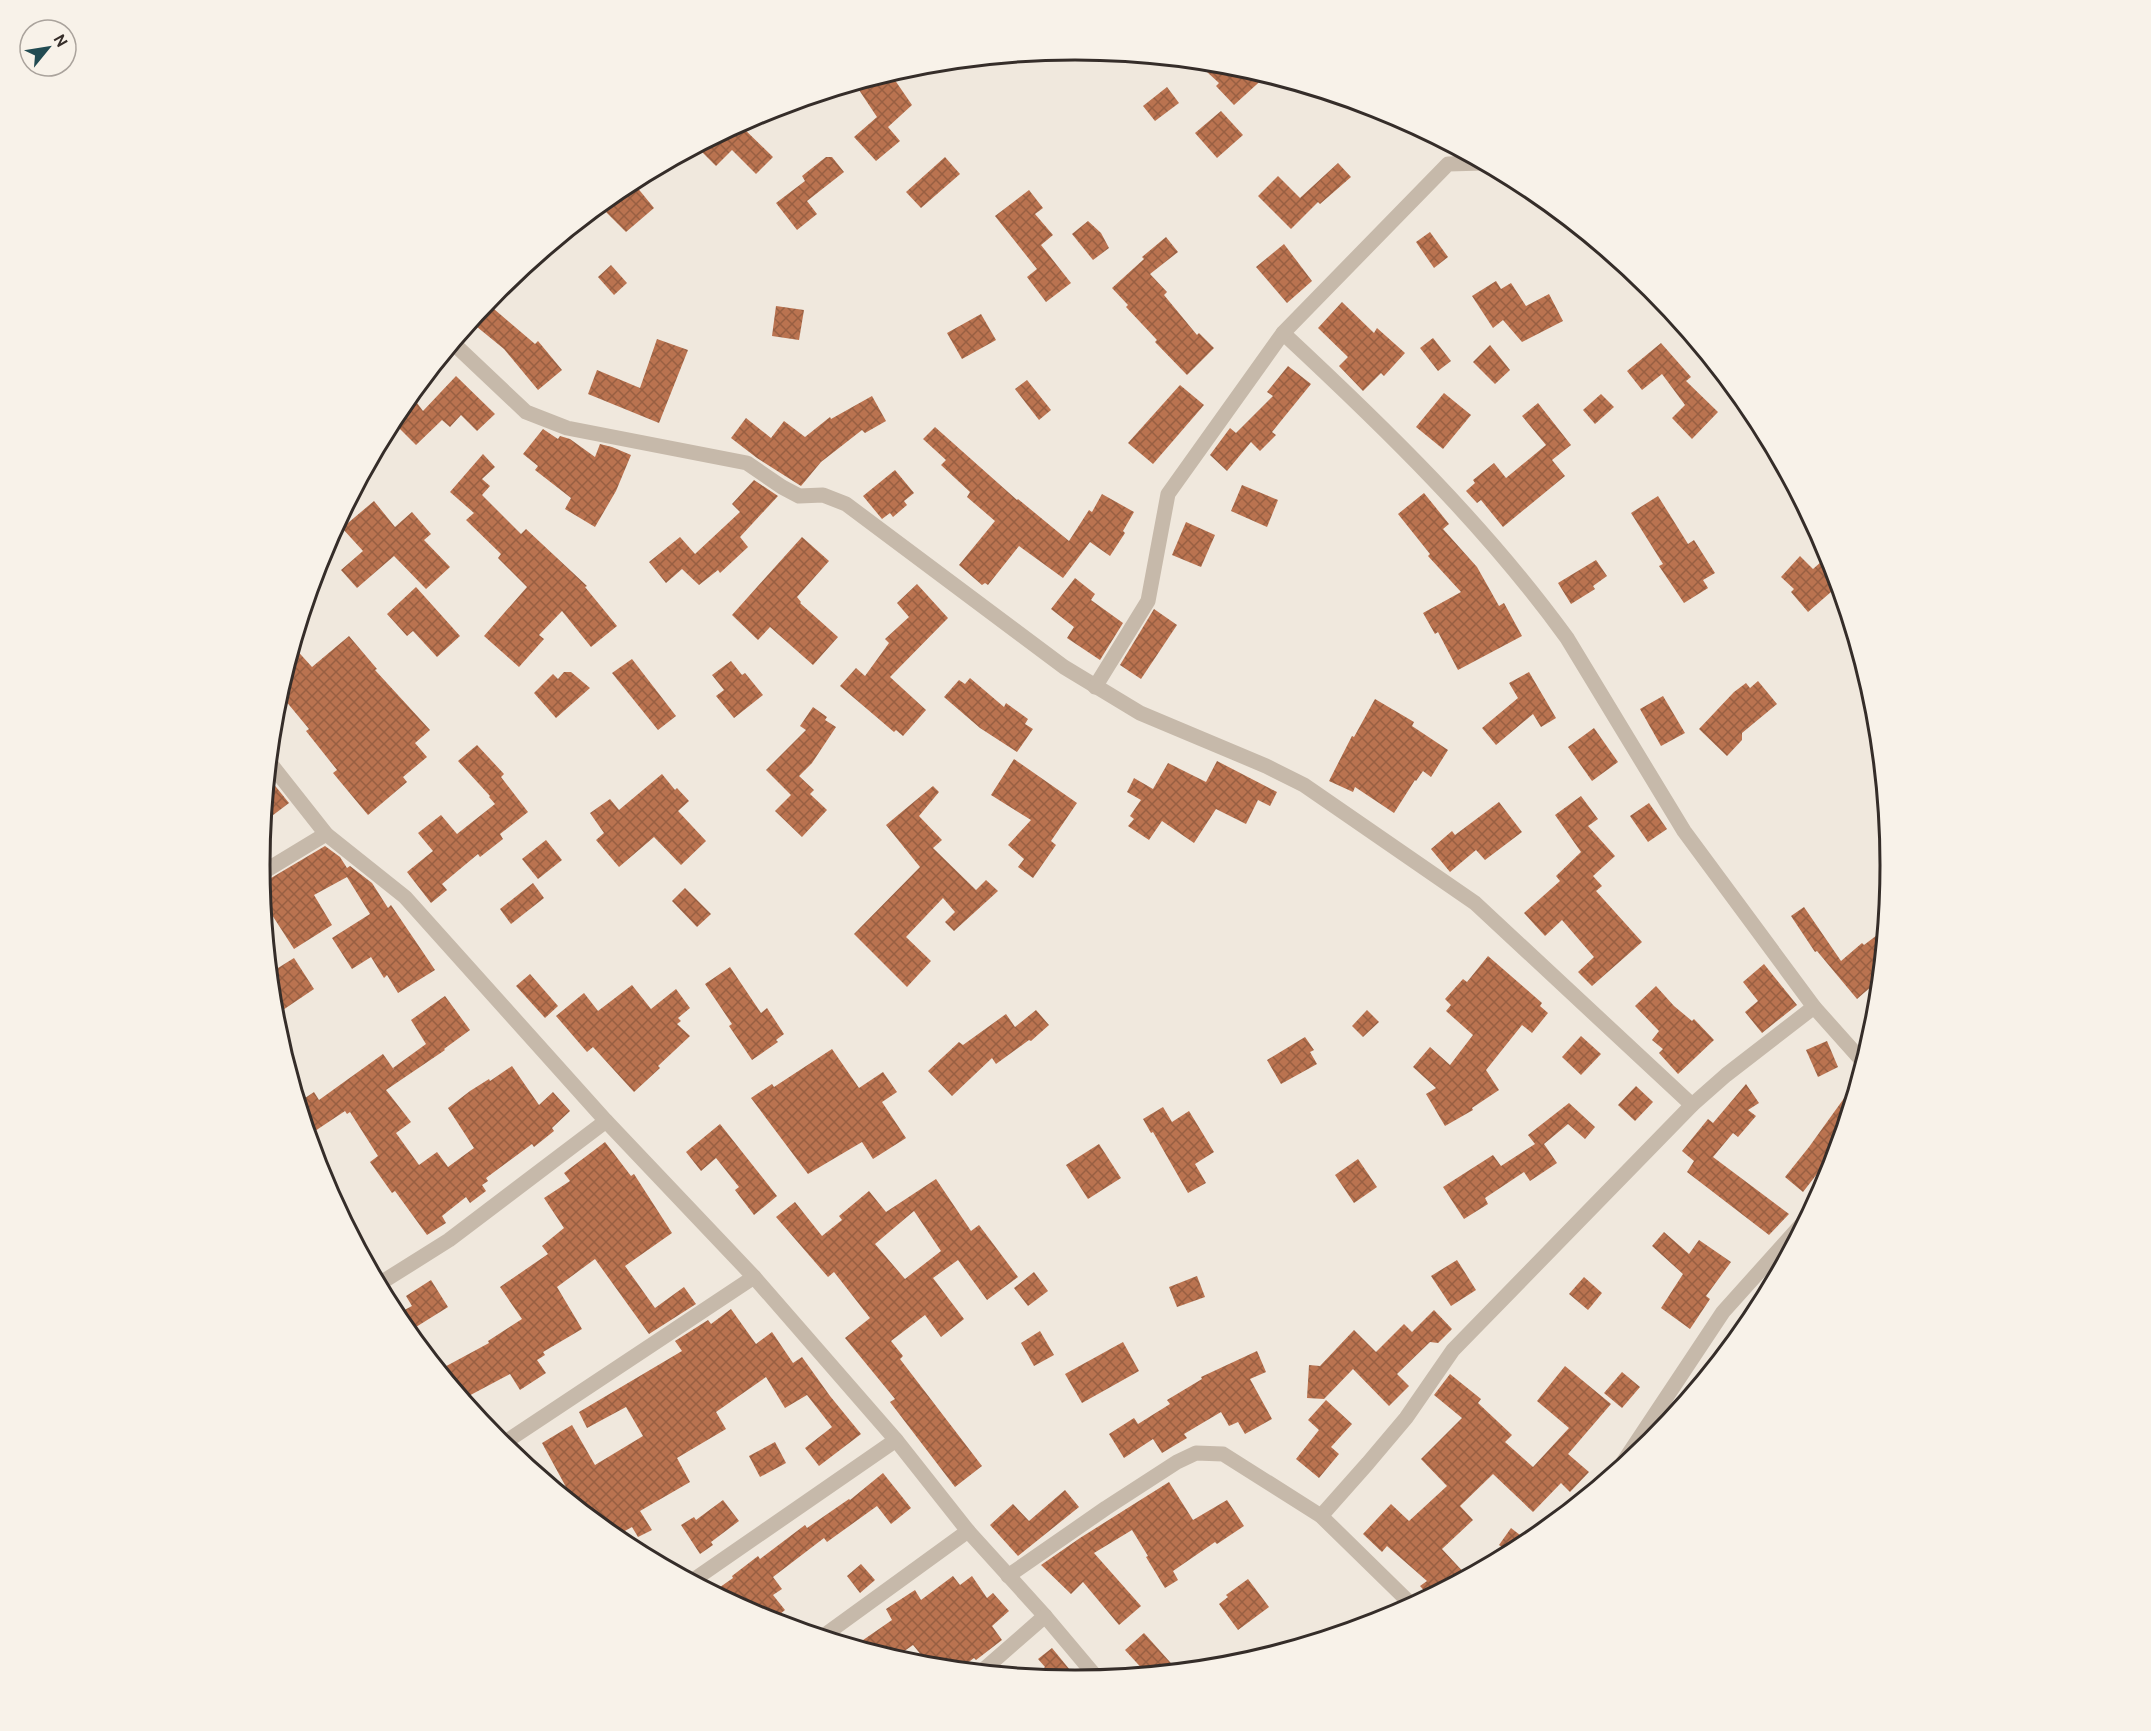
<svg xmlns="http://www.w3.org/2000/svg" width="2151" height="1731" font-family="Cabin,sans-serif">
  <defs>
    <pattern id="building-cross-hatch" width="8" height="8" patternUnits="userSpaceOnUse" patternTransform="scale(1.5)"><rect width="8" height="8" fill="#ba7350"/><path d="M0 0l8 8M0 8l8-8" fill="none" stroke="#985f42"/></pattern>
  </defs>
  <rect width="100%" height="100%" fill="#f0e8dd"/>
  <!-- building -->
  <g fill="url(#building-cross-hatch)" fill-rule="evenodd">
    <path d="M1195 61 1235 65 1267 75 1234 105 1216 86 1219 83Z"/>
    <path d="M890 73 912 105 888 127 900 141 876 161 854 137 877 117 855 84Z"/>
    <path d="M1167 87 1179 103 1155 121 1143 106Z"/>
    <path d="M1221 111 1243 135 1217 158 1195 133Z"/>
    <path d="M739 124 773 157 756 174 732 150 716 166 697 147Z"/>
    <path d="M826 157H832L844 172 807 201 817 214 797 230 776 203 805 181 802 176Z"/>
    <path d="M945 157 960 174 921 208 906 192Z"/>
    <path d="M1338 163 1351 177 1320 204 1318 202 1291 229 1258 196 1278 176 1300 198Z"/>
    <path d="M636 186 654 208 626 232 606 212Z"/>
    <path d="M1029 190 1043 208 1035 214 1053 235 1041 245 1071 283 1046 302 1027 277 1037 269 995 216Z"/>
    <path d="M1088 221 1101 233 1109 248 1093 260 1072 234Z"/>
    <path d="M1430 232 1448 257 1434 268 1416 242Z"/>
    <path d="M1166 237 1178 252 1150 274 1167 292 1164 295 1197 335 1199 333 1214 348 1187 375 1155 342 1157 340 1126 307 1128 305 1112 288 1144 259 1142 257Z"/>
    <path d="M1284 244 1312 281 1287 303 1256 267Z"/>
    <path d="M611 265 627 283 614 295 598 277Z"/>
    <path d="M1496 281 1501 289 1511 283 1526 306 1549 294 1563 321 1522 342 1503 320 1493 328 1472 296Z"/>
    <path d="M1342 302 1374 333 1377 328 1405 353 1384 376 1381 373 1363 391 1339 366 1348 357 1318 328Z"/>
    <path d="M487 303 535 344 538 341 562 370 538 390 504 349 471 322Z"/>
    <path d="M776 306 804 310 799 340 772 336Z"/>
    <path d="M981 314 996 340 962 359 947 333Z"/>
    <path d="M1433 338 1451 361 1438 371 1420 348Z"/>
    <path d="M657 339 688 350 659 423 588 394 597 370 640 388Z"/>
    <path d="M1661 343 1691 377 1686 381 1718 412 1692 439 1672 418 1685 405 1662 374 1642 390 1627 371Z"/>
    <path d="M1490 345 1510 370 1495 384 1473 362Z"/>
    <path d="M1288 366 1311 384 1272 432 1276 435 1260 451 1251 442 1227 471 1210 455 1230 428 1236 433 1273 396 1267 392Z"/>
    <path d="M456 376 495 414 477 431 461 415 450 427 442 420 416 445 392 421 397 412 411 395 423 411Z"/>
    <path d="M1027 380 1051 410 1039 420 1015 389Z"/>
    <path d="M1180 385 1204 405 1153 464 1128 443Z"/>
    <path d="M1444 393 1471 415 1443 449 1416 427Z"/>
    <path d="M1601 394 1614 407 1595 424 1583 410Z"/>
    <path d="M872 396 886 421 865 433 862 430 821 462 801 486 757 458 731 438 746 418 771 438 784 421 805 437 830 417 831 419Z"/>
    <path d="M1538 403 1571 445 1552 460 1565 476 1503 527 1481 500 1477 503 1466 491 1475 483 1473 480 1494 463 1506 478 1546 445 1522 416Z"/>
    <path d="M935 427 1017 500 1018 499 1069 541 1089 510 1092 512 1102 494 1134 512 1123 531 1125 533 1110 556 1090 542 1063 578 1019 546 988 585 985 583 982 585 959 565 995 521 967 497 970 492 941 465 946 460 923 439Z"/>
    <path d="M543 429 558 439 560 436 570 439 595 457 600 444 612 447 631 455 616 491 595 527 565 509 571 498 535 470 538 466 523 454Z"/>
    <path d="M483 454 495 467 482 479 490 486 482 495 521 534 526 529 587 586 585 587 617 626 591 647 562 611 539 635 544 639 519 667 484 636 527 587 498 558 501 554 466 520 474 513 450 492Z"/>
    <path d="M895 470 914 493 904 501 907 505 893 517 890 513 882 519 863 496Z"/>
    <path d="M754 480 778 496 740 537 748 547 720 573 718 570 699 585 682 569 666 583 649 562 680 537 695 554 740 512 732 504Z"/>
    <path d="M1242 485 1278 500 1267 527 1231 511Z"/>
    <path d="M1424 493 1449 524 1443 529 1477 567 1499 606 1504 603 1522 636 1458 670 1438 632 1435 634 1423 613 1461 592 1428 556 1430 554 1398 514Z"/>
    <path d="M1658 496 1688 544 1694 540 1715 573 1703 580 1708 588 1684 603 1659 566 1663 564 1631 513Z"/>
    <path d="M374 501 395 527 412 512 431 534 424 540 450 567 426 589 394 556 357 588 341 570 363 551 342 528Z"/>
    <path d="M1186 522 1215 535 1201 567 1172 555Z"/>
    <path d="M802 537 829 561 797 597 801 602 800 603 838 637 813 665 770 627 758 640 732 615Z"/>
    <path d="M1830 554 1839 585 1808 612 1791 592 1794 589 1781 577 1800 556 1813 569Z"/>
    <path d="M1596 560 1607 576 1593 586 1595 589 1571 604 1558 583Z"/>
    <path d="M1075 578 1095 594 1091 600 1123 623 1100 660 1067 638 1074 627 1051 609Z"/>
    <path d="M917 584 948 618 890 677 926 710 903 736 896 730 894 732 840 686 856 668 865 676 889 643 885 639 909 617 897 603Z"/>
    <path d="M416 587 460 636 437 657 413 631 407 636 387 614Z"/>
    <path d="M1154 609 1177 625 1141 679 1120 665Z"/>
    <path d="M349 636 377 669 375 670 430 730 415 743 427 757 403 777 407 782 368 815 333 773 337 770 306 731 309 729 280 694 293 646 312 667Z"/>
    <path d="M632 659 676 716 658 730 612 673Z"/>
    <path d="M731 661 742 675 745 673 763 695 734 718 716 696 724 690 712 675Z"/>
    <path d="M564 672H571L590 688 556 718 534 693 553 674 558 679Z"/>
    <path d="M1529 672 1556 718 1541 727 1533 714 1496 745 1482 728 1518 698 1509 683Z"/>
    <path d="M970 678 1004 707 1006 703 1028 719 1025 724 1033 729 1017 752 980 728 944 697 959 680 965 684Z"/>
    <path d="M1758 681 1777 704 1742 733V740L1727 756 1699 729 1734 692 1746 683 1750 688Z"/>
    <path d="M1663 696 1685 733 1661 746 1640 709Z"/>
    <path d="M1375 699 1414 722 1412 726 1448 750 1431 777 1423 771 1416 781 1415 780 1394 813 1355 787 1353 792 1329 781 1352 736 1354 737Z"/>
    <path d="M813 707 827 717 825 720 836 727 812 763 799 776 814 790 810 794 827 810 802 837 775 811 791 795 766 770 806 730 800 726Z"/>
    <path d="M1594 728 1618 762 1592 781 1568 747Z"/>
    <path d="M477 745 504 774 501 777 528 812 500 834 503 839 480 857 478 854 442 884 447 890 431 903 407 872 433 851 418 833 441 815 457 834 495 804 489 797 490 796 458 761Z"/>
    <path d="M1014 759 1077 803 1051 841 1056 845 1033 878 1018 867 1024 859 1008 845 1031 820 991 795Z"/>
    <path d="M1217 761 1277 792 1270 806 1258 800 1246 824 1216 809 1194 843 1162 821 1149 840 1128 826 1134 819 1130 816 1141 800 1127 792 1134 778 1153 789 1168 763 1206 782Z"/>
    <path d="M662 774 675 790 677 788 689 801 678 811 706 841 681 865 654 837 619 867 596 840 604 833 590 813 610 799 619 810Z"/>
    <path d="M268 777 289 803 264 822 266 795Z"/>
    <path d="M933 786 939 792 919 816 942 840 933 848 976 890 986 880 998 891 954 931 945 922 955 912 943 898 906 937 931 961 907 987 854 934 920 867 886 825Z"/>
    <path d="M1581 796 1598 819 1588 826 1615 856 1593 876 1602 886 1596 891 1642 942 1592 986 1578 972 1594 957 1562 920 1545 936 1524 913 1560 881 1556 876 1581 852 1555 815Z"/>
    <path d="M1499 802 1522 832 1485 860 1476 850 1450 872 1431 849 1452 831 1455 835Z"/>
    <path d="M1649 803 1667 829 1648 842 1630 816Z"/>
    <path d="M546 840 562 860 538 879 522 859Z"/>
    <path d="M325 846 340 857 347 868 350 866 372 883 388 908 391 905 435 970 398 993 387 975 384 978 371 957 352 969 332 938 370 914 347 877 314 895 332 925 294 949 263 901 261 884Z"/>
    <path d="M533 883 544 898 511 924 500 909Z"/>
    <path d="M685 888 711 914 697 927 672 901Z"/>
    <path d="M1804 907 1841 961 1862 943 1864 945 1885 929 1880 979 1857 999 1817 951 1815 952 1791 916Z"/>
    <path d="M1488 956 1542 1003 1540 1006 1548 1013 1532 1033 1522 1025 1486 1070 1499 1090 1472 1108 1473 1110 1445 1126 1426 1094 1436 1088 1413 1067 1430 1047 1450 1065 1473 1035 1446 1011 1451 1005 1445 999 1463 979 1467 982Z"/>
    <path d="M294 958 314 989 274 1016 270 973Z"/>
    <path d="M1764 964 1797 1005 1762 1033 1745 1012 1758 1001 1743 982Z"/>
    <path d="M730 967 761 1013 767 1008 784 1034 776 1040 778 1042 752 1060 729 1026 732 1024 705 984Z"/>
    <path d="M530 974 558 1006 545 1018 516 986Z"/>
    <path d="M632 985 651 1009 676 989 690 1008 678 1018 681 1021 677 1024 690 1036 658 1066 660 1068 634 1092 593 1047 587 1052 556 1016 584 993 598 1011Z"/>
    <path d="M1656 986 1674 1006 1692 1021 1694 1019 1714 1040 1678 1074 1659 1053 1663 1049 1652 1040 1659 1031 1635 1006Z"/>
    <path d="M445 996 470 1030 444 1049 445 1050 386 1090 411 1122 396 1133 419 1165 437 1152 448 1167 474 1148 448 1108 470 1091 489 1079 490 1081 512 1066 539 1105 553 1092 570 1111 552 1128 554 1131 534 1147 532 1144 486 1178 488 1181 482 1185 486 1191 470 1203 466 1197 442 1216 446 1223 427 1235 395 1191 392 1193 370 1162 378 1156 350 1112 347 1114 345 1111 309 1135 299 1102 314 1092 319 1100 383 1054 397 1074 393 1068 426 1044 411 1020Z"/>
    <path d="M1036 1010 1049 1025 1031 1041 1029 1040 996 1064 992 1058 952 1096 928 1071 959 1042 963 1045 1006 1014 1015 1027Z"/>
    <path d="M1367 1010 1379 1022 1363 1037 1352 1026Z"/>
    <path d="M1581 1036 1601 1054 1581 1075 1562 1057Z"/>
    <path d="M1305 1037 1314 1050 1310 1052 1317 1064 1281 1084 1267 1060Z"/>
    <path d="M1827 1041 1838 1067 1818 1077 1806 1050Z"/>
    <path d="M832 1049 859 1088 883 1072 897 1092 882 1102 906 1138 873 1159 862 1142 808 1174 751 1098 772 1084 774 1087Z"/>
    <path d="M1855 1083 1858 1084 1841 1139 1831 1156 1803 1192 1785 1177 1809 1147Z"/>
    <path d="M1746 1084 1759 1103 1748 1110 1756 1116 1738 1137 1733 1133 1713 1157 1789 1214 1769 1235 1687 1172 1694 1161 1682 1151 1708 1119 1713 1123Z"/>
    <path d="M1636 1086 1653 1102 1635 1121 1618 1105Z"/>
    <path d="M1569 1103 1595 1127 1585 1139 1568 1124 1544 1144 1557 1163 1530 1181 1524 1172 1485 1198 1488 1204 1464 1219 1443 1187 1493 1155 1501 1166 1535 1144 1528 1135Z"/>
    <path d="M1163 1107 1172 1122 1189 1111 1214 1152 1195 1164 1206 1183 1188 1193 1153 1132 1151 1133 1143 1119Z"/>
    <path d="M720 1124 777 1196 754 1215 735 1190 739 1187 716 1158 701 1171 686 1152Z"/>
    <path d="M605 1142 631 1176 634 1174 672 1233 625 1266 655 1308 684 1287 696 1304 649 1334 595 1259 557 1287 582 1329 543 1352 545 1355 537 1360 546 1373 520 1390 510 1374 463 1399 439 1370 489 1343 488 1341 522 1319 500 1287 548 1254 542 1246 564 1228 544 1198 570 1181 564 1173Z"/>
    <path d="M1099 1144 1121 1178 1088 1199 1066 1165Z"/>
    <path d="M1358 1159 1377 1187 1354 1203 1335 1175Z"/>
    <path d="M936 1179 971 1231 979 1225 1018 1277 987 1300 958 1260 933 1278 964 1319 941 1337 925 1315 891 1341 903 1356 900 1359 982 1466 955 1487 890 1402 895 1399 845 1338 870 1318 834 1272 828 1277 776 1217 795 1202 822 1236 842 1220 839 1216 869 1191 886 1212ZM914 1211 941 1251 905 1279 875 1244Z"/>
    <path d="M1664 1232 1689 1254 1699 1240 1731 1262 1706 1296 1710 1299 1690 1329 1661 1308 1683 1274 1652 1246Z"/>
    <path d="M1457 1260 1476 1290 1451 1306 1431 1276Z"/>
    <path d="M1034 1272 1048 1291 1028 1306 1014 1288Z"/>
    <path d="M1197 1276 1205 1297 1177 1307 1169 1287Z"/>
    <path d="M1584 1277 1602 1293 1588 1310 1569 1294Z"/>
    <path d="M431 1280 448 1307 408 1332 395 1315 412 1306 406 1296Z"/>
    <path d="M731 1309 756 1344 772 1332 793 1363 802 1357 830 1396 861 1434 819 1466 805 1448 832 1427 807 1395 785 1408 766 1377 716 1412 726 1429 677 1458 690 1482 640 1511 652 1530 638 1537 632 1527 614 1537 558 1491 566 1487 542 1443 572 1425 595 1465 643 1436 626 1407 587 1428 579 1412 682 1351 675 1341 708 1320 711 1324Z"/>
    <path d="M1434 1310 1452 1329 1438 1343 1430 1342 1397 1374 1409 1386 1389 1406 1353 1369 1324 1399 1307 1398 1309 1365 1320 1366 1354 1330 1376 1352 1404 1324 1412 1332Z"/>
    <path d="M1040 1331 1054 1355 1034 1366 1021 1343Z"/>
    <path d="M1123 1342 1139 1371 1082 1403 1065 1374Z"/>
    <path d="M1257 1351 1266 1372 1250 1379 1272 1419 1245 1434 1238 1422 1229 1426 1221 1412 1184 1434 1187 1438 1162 1453 1153 1439 1124 1458 1109 1434 1134 1418 1138 1424 1170 1404 1167 1400 1202 1379 1201 1377Z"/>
    <path d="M1565 1366 1611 1404 1568 1454 1589 1472 1570 1492 1561 1483 1533 1512 1493 1474 1460 1506 1473 1520 1442 1549 1468 1577 1430 1597 1420 1586 1427 1581 1387 1546 1382 1552 1363 1534 1391 1504 1409 1521 1447 1486 1421 1459 1462 1418 1434 1395 1450 1374 1481 1399 1478 1403 1512 1435 1505 1442 1533 1467 1569 1428 1537 1401Z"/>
    <path d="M1622 1372 1640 1387 1622 1408 1604 1393Z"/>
    <path d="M1326 1400 1352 1424 1331 1447 1339 1454 1319 1478 1296 1459 1319 1430 1308 1420Z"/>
    <path d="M775 1442 786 1463 760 1477 749 1456Z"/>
    <path d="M883 1473 911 1508 891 1524 877 1506 827 1542 824 1538 773 1577 782 1589 773 1595 785 1610 770 1622 713 1592 733 1578 732 1576 758 1556 760 1559 805 1525 807 1528 849 1499 850 1500Z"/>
    <path d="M1169 1482 1193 1520 1227 1500 1244 1526 1217 1544 1215 1542 1173 1571 1178 1580 1165 1588 1146 1557 1148 1556 1132 1530 1094 1553 1141 1606 1119 1625 1083 1582 1071 1594 1041 1565 1080 1538Z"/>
    <path d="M1065 1490 1079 1507 1018 1556 990 1525 1013 1504 1029 1521Z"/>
    <path d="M723 1500 739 1521 711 1542 713 1545 700 1554 681 1525 694 1517 696 1520Z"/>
    <path d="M1511 1528 1530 1543 1510 1554 1499 1545Z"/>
    <path d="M861 1564 875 1580 860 1593 847 1576Z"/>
    <path d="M953 1576 960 1585 972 1576 987 1598 993 1593 1009 1611 992 1626 1002 1640 976 1660 974 1658 958 1670 931 1667 913 1645 893 1659 853 1647 892 1620 886 1609 915 1590 921 1600Z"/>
    <path d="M1248 1579 1269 1607 1238 1630 1219 1604 1228 1597 1226 1595Z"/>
    <path d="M1144 1633 1178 1671 1147 1674 1125 1650Z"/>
    <path d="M1052 1648 1079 1681 1034 1677 1045 1667 1038 1659Z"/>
  </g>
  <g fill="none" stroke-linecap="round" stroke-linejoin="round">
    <!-- minor -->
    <g stroke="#c6b9aa" stroke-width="15">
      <path d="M1283 333C1385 428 1485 525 1567 638L1684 831 1814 1007 1864 1063"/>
      <path d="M453 343 526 412 567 428 747 463 782 487 799 496 823 495 846 504 1064 667 1140 713 1266 766 1304 785 1475 903 1692 1105"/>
      <path d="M1095 687 1148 601 1168 494 1283 333 1448 164 1484 163"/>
      <path d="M270 763 326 834 405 897 606 1121 754 1277 896 1440 968 1531 1045 1616 1098 1679"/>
      <path d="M260 874 326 834"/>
      <path d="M379 1284 449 1240 606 1121"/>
      <path d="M501 1445 754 1277"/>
      <path d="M1616 1473 1723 1312 1810 1215"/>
      <path d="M1321 1516 1368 1463 1406 1418 1453 1350 1692 1105 1726 1075 1814 1007"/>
      <path d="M1008 1576 1106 1508 1177 1462 1196 1453 1223 1454 1321 1516 1413 1606"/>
      <path d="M692 1581 896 1440"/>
      <path d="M822 1637 968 1531"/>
      <path d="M981 1672 1045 1616"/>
    </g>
  </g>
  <!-- crop -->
  <path d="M0 0H2151V1731H0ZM270 865a805 805 0 1 1 1610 0a805 805 0 1 1-1610 0Z" fill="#f8f2e9" fill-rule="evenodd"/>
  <path fill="none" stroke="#352d29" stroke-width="3" d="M270 865a805 805 0 1 1 1610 0a805 805 0 1 1-1610 0Z"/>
  <!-- north arrow -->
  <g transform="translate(48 48) rotate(60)"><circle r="28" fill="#f8f2e9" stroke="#aaa39c" stroke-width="1.5"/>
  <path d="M0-4.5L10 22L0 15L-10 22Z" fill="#224b52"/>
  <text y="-9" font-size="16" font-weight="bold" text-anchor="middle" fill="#352d29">N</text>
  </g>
</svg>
